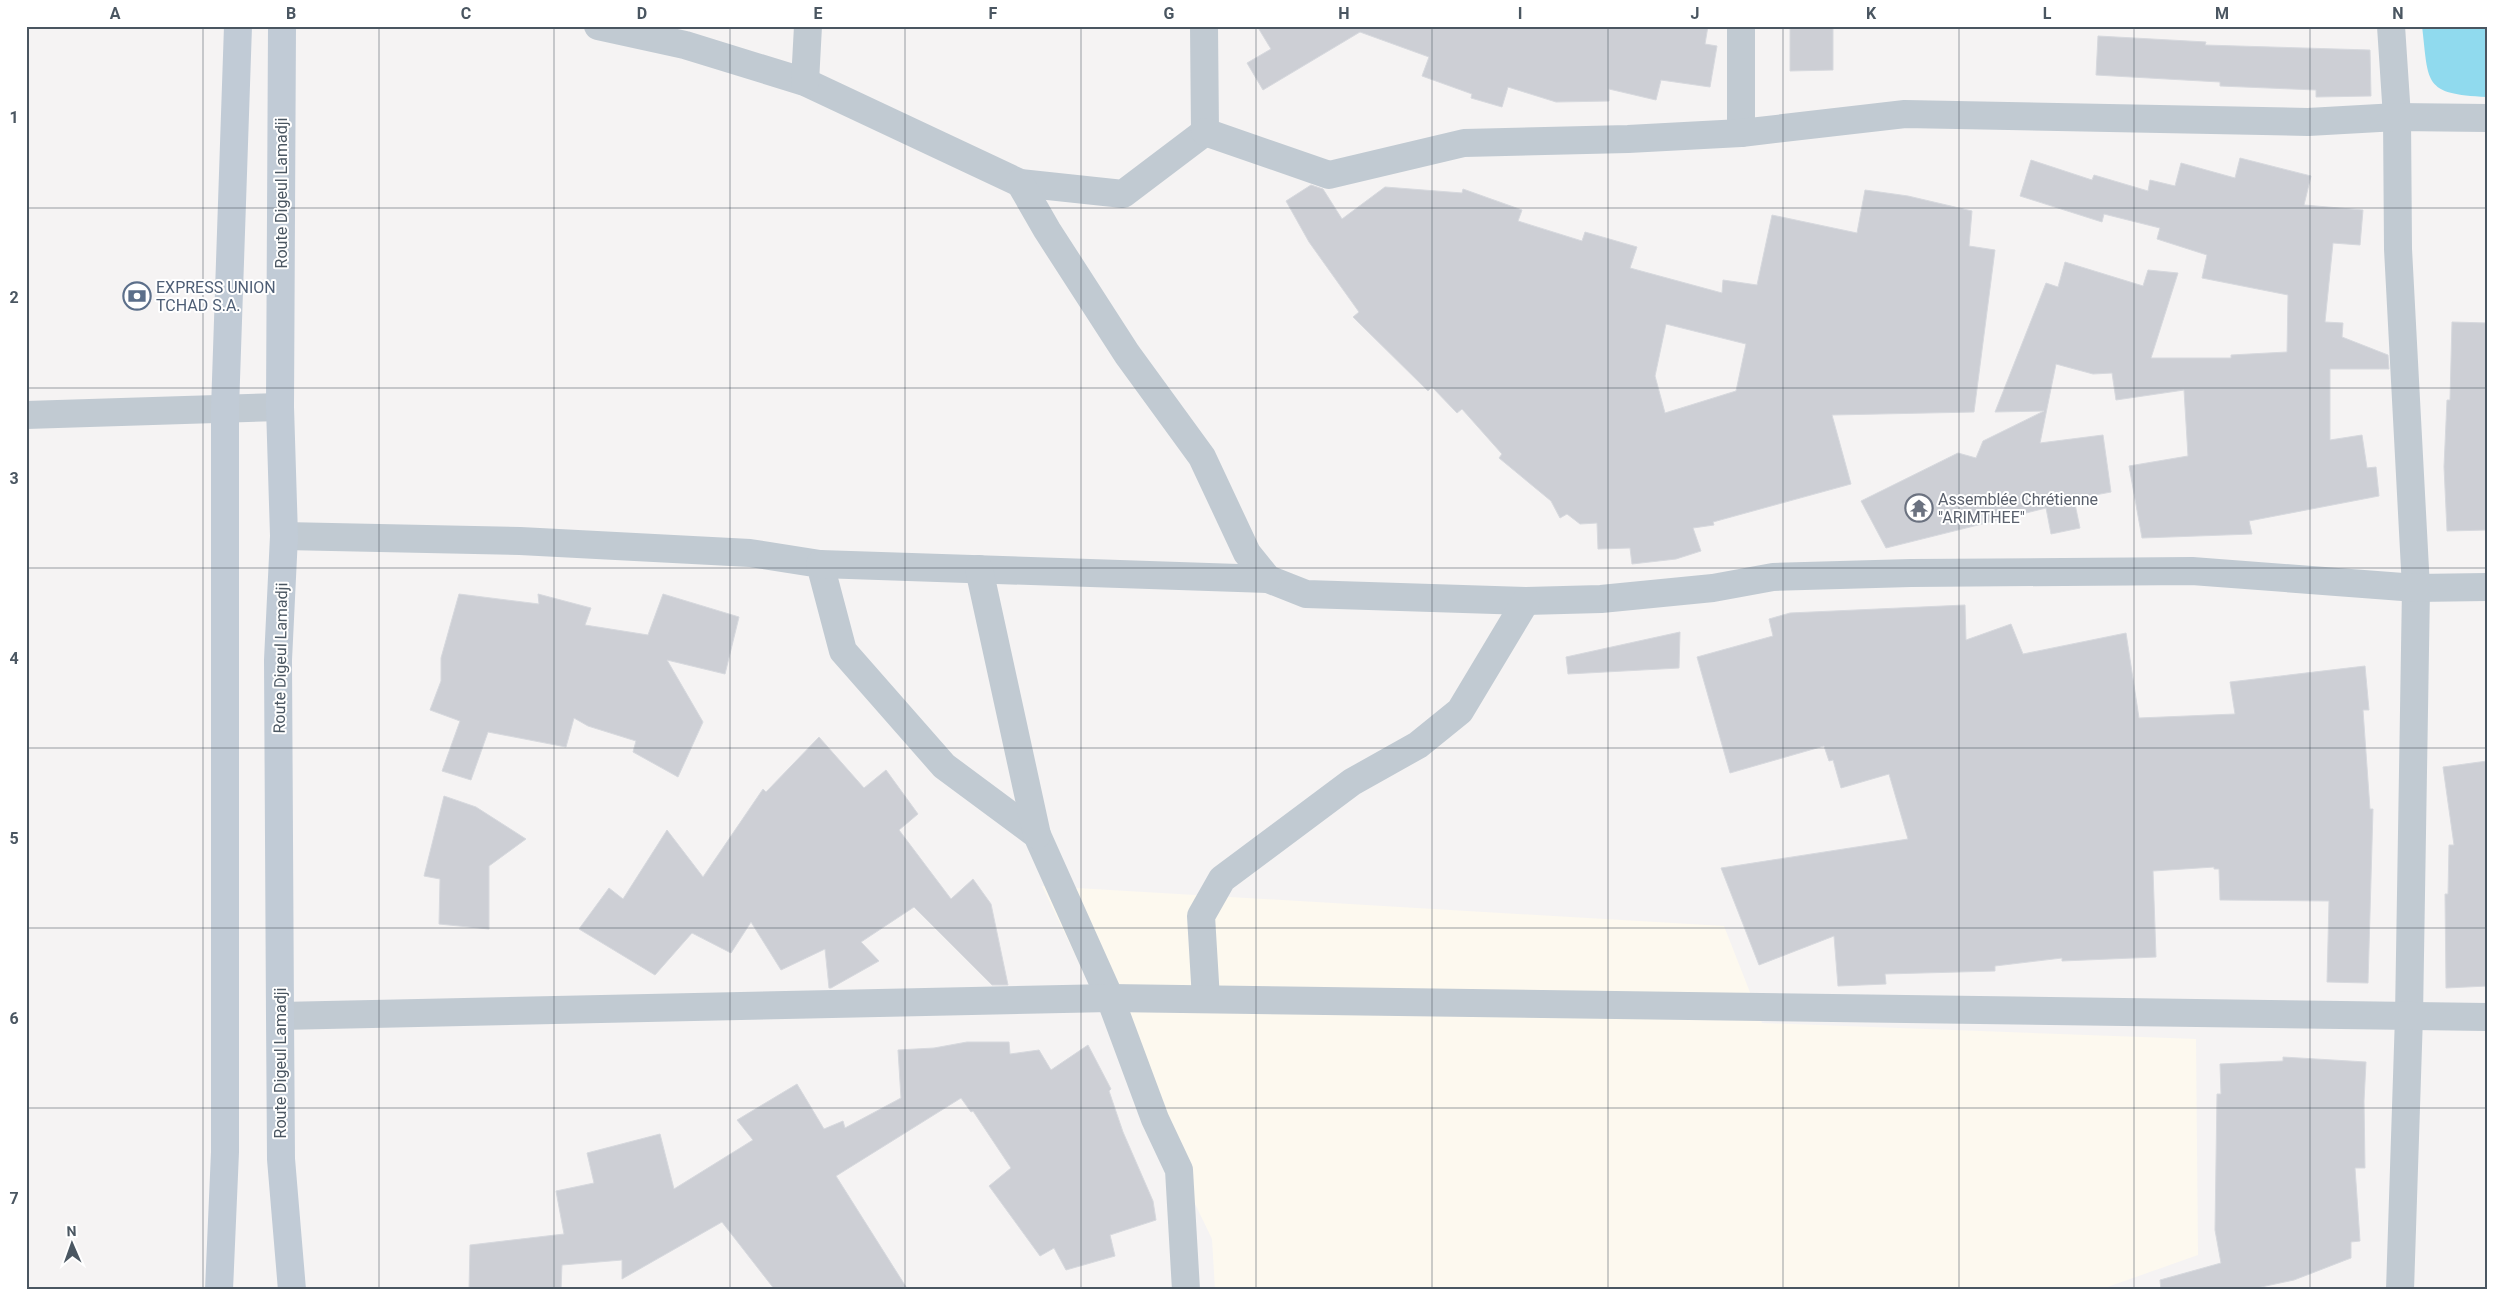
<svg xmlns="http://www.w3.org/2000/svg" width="2513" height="1316" font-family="Roboto,sans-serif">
  <rect width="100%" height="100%" fill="#f5f3f3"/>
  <!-- commercial -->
  <path fill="#fdf9ef" d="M1042 886 1724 926 1762 1023 2196 1039 2198 1255 2099 1290H1215L1212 1239Z"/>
  <!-- water -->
  <path fill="#90daee" d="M2422 26H2487V97C2423 94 2429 84 2422 26Z"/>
  <!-- building -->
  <g fill="#cdcfd5" stroke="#d7d9de" fill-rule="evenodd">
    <path d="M1257 26H1708L1705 44 1717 46 1710 87 1661 80 1656 100 1609 89V101L1556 102 1508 87 1502 107 1471 98 1472 94 1422 76 1429 57 1360 32 1263 90 1247 63 1271 49Z"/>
    <path d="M1790 26H1833V70L1790 71Z"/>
    <path d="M2098 36 2206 42 2205 45 2370 50 2371 96 2316 97V90L2220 86V82L2096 75Z"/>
    <path d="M2240 158 2311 176 2304 205 2363 210 2360 245 2333 243 2325 322 2343 323 2342 337 2388 355 2389 369H2330V440L2362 435 2367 468 2376 467 2379 496 2249 521 2252 534 2142 538 2129 466 2188 456 2184 390 2116 400 2112 373 2093 374 2056 364 2040 443 2103 435 2111 492 2074 499 2080 528 2051 534 2046 508 1886 548 1861 501 1958 453 1976 458 1983 441 2044 411 1995 412 2046 283 2058 287 2065 262 2143 286 2148 270 2178 273 2151 358H2231V355L2287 352 2288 295 2202 278 2207 255 2157 239 2160 228 2104 214 2102 222 2020 196 2031 160 2092 180 2094 175 2148 191 2150 180 2175 186 2181 163 2235 178Z"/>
    <path d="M1311 185 1323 189 1342 219 1385 187 1462 193 1463 189 1522 210 1518 221 1582 241 1585 232 1637 247 1630 268 1722 293 1723 280 1757 285 1772 215 1857 233 1865 190 1908 196 1972 211 1969 246 1995 250 1974 412 1832 415 1851 484 1713 522 1714 525 1693 528 1701 551 1676 559 1632 564 1630 548 1598 549 1597 523 1580 524 1567 514 1560 518 1551 501 1499 458 1502 454 1462 409 1457 413 1432 387 1428 391 1353 317 1359 312 1309 242 1286 201ZM1666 324 1746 344 1736 391 1665 413 1655 376Z"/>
    <path d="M2452 322 2487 323V530L2447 531 2444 467 2447 400H2450Z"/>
    <path d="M459 594 539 604 538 594 591 608 585 625 648 635 663 594 739 617 725 674 667 660 703 722 678 777 633 752 636 741 588 726 574 718 566 747 488 732 471 780 442 771 460 721 430 710 441 681V658Z"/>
    <path d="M1965 605 1966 640 2011 624 2023 654 2126 633 2139 718 2235 714 2230 682 2365 666 2369 710H2363L2370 809H2373L2368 983 2327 982 2329 901 2220 900 2219 869H2214V867L2153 871 2156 957 2062 961V958L1995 966V971L1885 974 1886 984 1838 986 1834 936 1759 965 1721 868 1908 839 1889 774 1841 788 1833 760 1829 761 1824 746 1730 773 1697 657 1773 636 1769 619 1790 613Z"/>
    <path d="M1680 632 1679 668 1568 674 1566 657Z"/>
    <path d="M819 737 864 788 886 770 918 814 899 830 951 899 973 879 991 904 1008 985H992L914 907 861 942 879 961 831 988H829L825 949 781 970 751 922 731 953 692 933 655 975 579 929 609 888 623 899 667 830 703 877 763 789 766 792Z"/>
    <path d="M2487 761V986L2446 988 2445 894H2448L2449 845H2454L2443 767Z"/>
    <path d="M444 796 476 807 526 839 489 866V929L439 924 440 879 424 876Z"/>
    <path d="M967 1042H1009L1010 1054 1039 1050 1051 1070 1088 1045 1111 1089 1109 1091 1123 1132 1153 1201 1156 1220 1110 1235 1115 1256 1066 1270 1054 1248 1040 1256 989 1186 1011 1168 973 1111 971 1112 961 1098 836 1176 908 1290H775L722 1222 622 1279V1260L562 1265 561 1290H469L470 1245 564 1234 556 1191 594 1183 587 1153 660 1134 674 1189 753 1140 737 1120 797 1084 824 1129 843 1121 845 1128 901 1098 898 1050 934 1048Z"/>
    <path d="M2283 1057 2366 1062 2364 1101 2365 1168H2355L2360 1241 2351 1242V1258L2294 1280 2247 1290H2161L2160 1280 2221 1263 2215 1230 2217 1094H2221L2220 1064 2283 1061Z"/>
  </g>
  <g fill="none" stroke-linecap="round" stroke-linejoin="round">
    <!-- minor -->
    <g stroke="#c1cad2" stroke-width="28">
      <path d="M598 26 685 45 805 82 1020 183 1123 194 1205 132"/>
      <path d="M1204 26 1205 132"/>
      <path d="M1741 26V133"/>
      <path d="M2391 26 2397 117 2398 249 2416 588 2409 1016 2400 1290"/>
      <path d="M805 82 808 26"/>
      <path d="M1205 132 1329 175 1464 143 1628 139 1741 133 1905 114 2308 122 2397 117 2487 118"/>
      <path d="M1020 183 1047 230 1127 354 1202 457 1247 553 1268 579 1306 594 1526 601 1601 599 1713 588 1773 577 1911 573 2192 571 2416 588 2487 587"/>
      <path d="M26 415 280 407"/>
      <path d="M284 536 520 541 750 553 820 564 843 651 944 766 1037 835 1110 998 1155 1119 1179 1170 1186 1290"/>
      <path d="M820 564 1268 579"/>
      <path d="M979 569 1037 835"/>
      <path d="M1206 999 1201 916 1222 879 1352 782 1418 745 1460 711 1526 601"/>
      <path d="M280 1016 1110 998 2487 1017"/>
    </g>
    <!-- secondary -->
    <g stroke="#c1cbd6" stroke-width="28">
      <path d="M282 26 280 407 284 536 278 660 280 1016 281 1159 292 1290"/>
      <path d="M219 1290 225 1152V409L238 26"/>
    </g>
  </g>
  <!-- grid -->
  <path fill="none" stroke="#4a5661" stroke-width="1" stroke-opacity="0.55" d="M203 26V1290M379 26V1290M554 26V1290M730 26V1290M905 26V1290M1081 26V1290M1256 26V1290M1432 26V1290M1608 26V1290M1783 26V1290M1959 26V1290M2134 26V1290M2310 26V1290M26 208H2487M26 388H2487M26 568H2487M26 748H2487M26 928H2487M26 1108H2487"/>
  <!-- icons -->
  <defs>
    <g id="bank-ring" transform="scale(1.4375)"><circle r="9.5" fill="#fff" stroke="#5c6f8a" stroke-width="1.5"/><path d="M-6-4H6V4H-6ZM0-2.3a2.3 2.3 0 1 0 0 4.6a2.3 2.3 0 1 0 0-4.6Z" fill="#5c6f8a"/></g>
    <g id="temple-ring" transform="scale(1.4375)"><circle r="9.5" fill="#fff" stroke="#6b7280" stroke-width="1.5"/><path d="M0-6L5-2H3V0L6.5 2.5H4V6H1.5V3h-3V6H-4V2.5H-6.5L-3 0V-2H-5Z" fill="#6b7280"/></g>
  </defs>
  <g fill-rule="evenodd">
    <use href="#bank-ring" x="137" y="296"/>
    <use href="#temple-ring" x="1919" y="508"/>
  </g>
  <g text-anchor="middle" stroke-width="4" stroke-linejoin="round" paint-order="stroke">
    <!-- street labels -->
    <g font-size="16" fill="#4a5661" stroke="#fff">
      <text transform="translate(281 193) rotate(-90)" y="6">Route Digeul Lamadji</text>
      <text transform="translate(280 658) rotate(-89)" y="6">Route Digeul Lamadji</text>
      <text transform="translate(280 1063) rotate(-90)" y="6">Route Digeul Lamadji</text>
    </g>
    <!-- service labels -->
    <g font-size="16" fill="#4e5e75" stroke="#fff" text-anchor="start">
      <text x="156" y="293">EXPRESS UNION<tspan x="156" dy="18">TCHAD S.A.</tspan></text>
    </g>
    <!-- worship labels -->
    <g font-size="16" fill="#5b616d" stroke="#fff" text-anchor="start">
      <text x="1938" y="505">Assemblée Chrétienne<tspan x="1938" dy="18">"ARIMTHEE"</tspan></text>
    </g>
  </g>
  <!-- border -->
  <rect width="2513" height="1316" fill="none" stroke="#ffffff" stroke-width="55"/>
  <!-- north arrow -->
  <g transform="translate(72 1244) rotate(358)" stroke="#ffffff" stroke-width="4" paint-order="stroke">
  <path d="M0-4L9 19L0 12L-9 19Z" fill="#4a5661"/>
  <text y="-8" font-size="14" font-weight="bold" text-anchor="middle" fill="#4a5661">N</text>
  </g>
  <rect x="28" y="28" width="2458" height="1260" fill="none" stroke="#4a5661" stroke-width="2"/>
  <g font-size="16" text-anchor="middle" font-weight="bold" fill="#4a5661">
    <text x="115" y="19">A</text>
    <text x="291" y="19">B</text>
    <text x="466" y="19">C</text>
    <text x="642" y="19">D</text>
    <text x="818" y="19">E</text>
    <text x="993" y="19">F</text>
    <text x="1169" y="19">G</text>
    <text x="1344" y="19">H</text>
    <text x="1520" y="19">I</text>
    <text x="1695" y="19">J</text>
    <text x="1871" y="19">K</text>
    <text x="2047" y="19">L</text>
    <text x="2222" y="19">M</text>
    <text x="2398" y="19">N</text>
    <text x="14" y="123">1</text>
    <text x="14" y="303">2</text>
    <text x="14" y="484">3</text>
    <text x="14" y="664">4</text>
    <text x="14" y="844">5</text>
    <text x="14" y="1024">6</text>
    <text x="14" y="1204">7</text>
  </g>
</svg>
